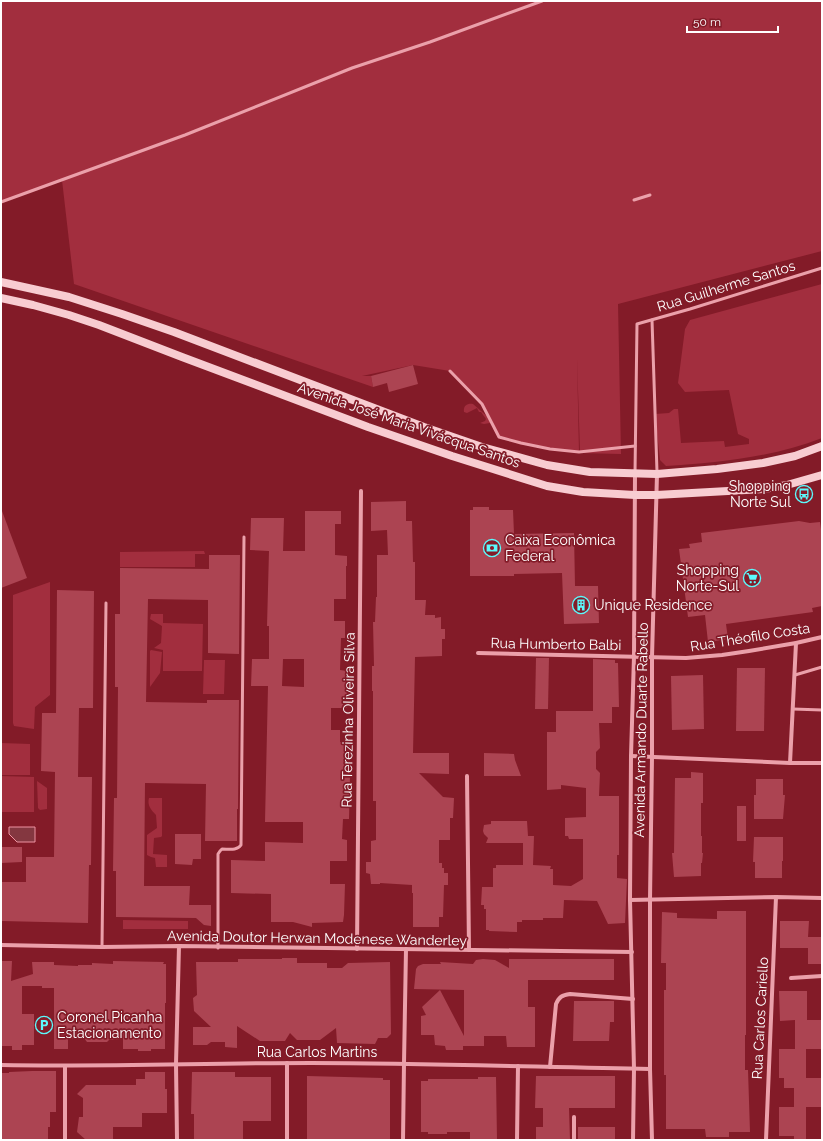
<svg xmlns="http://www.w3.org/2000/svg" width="823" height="1141" font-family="Raleway,sans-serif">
  <rect width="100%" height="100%" fill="#831b28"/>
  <!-- green -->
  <g fill="#a22e3e">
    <path d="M1 1H822V251L618 304 621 454 580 453 577 358 579 452 550 449 499 437 490 421V423L484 424 480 423 485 421 486 419 481 412H479L477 408 467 413 464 412C463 406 467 403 473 404L488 417 482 404 450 371 413 365 362 376H371L373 387 74 284 62 180 1 202Z"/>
    <path d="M822 284V438C774 457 717 463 666 466L660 460 655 414 669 413 674 409H678L681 443 724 441 725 447 749 444V439L738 434 729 390 685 392 678 383 685 329 690 320Z"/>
    <path d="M204 551 205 554H195V567H120V552Z"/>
    <path d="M50 582V695L35 707 34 729 14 726 13 723V595Z"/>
    <path d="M151 614H163V623L203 624 202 671H163V650L154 648 161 643 162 626 150 619Z"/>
    <path d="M151 650 162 652 160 673 150 687V651Z"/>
    <path d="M204 660H225L224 694H203Z"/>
    <path d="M1 743 30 744V775H1Z"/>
    <path d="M1 776 34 777V812H1Z"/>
    <path d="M37 781 47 788V809L40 810 38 808Z"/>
    <path d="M149 798H162V836L161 837 154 838 153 854 167 855V867H156L155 858 151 857 147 855V835L157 828 156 815C151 810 147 805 149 798Z"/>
    <path d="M123 920 188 921V929H123Z"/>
  </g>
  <!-- water -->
  <path fill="#843740" stroke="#ed93a1" d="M9 827H35V842H17L9 834Z"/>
  <!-- building -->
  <g fill="#ac4452" fill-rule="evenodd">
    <path d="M413 365 418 384 389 392 387 383 373 387 371 376Z"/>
    <path d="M406 501V521H412L413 562H415V600H426L425 615H435V618L441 617V629H445V639H442V656L415 657 413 753H449V774L419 773 443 797 454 798 453 818H450V840H439V863H442V868H444V873H448V885H444L443 917H439V927H413V893H412V885L380 883V884H371L370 874 366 873V862H371V841L376 840V801H373V691H372V666H374L373 622H375L376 597H377V555H388L387 530 371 531V502Z"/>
    <path d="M473 507H489V510H513L514 534 574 533 575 586H598L599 623 564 624 562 573 514 574V576H470V510H473Z"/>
    <path d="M1 511H2L27 578 1 588Z"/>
    <path d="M305 511H341V524H335V555L347 556V566H346V599H334V621H345V638H341L340 670 347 671V708H331V730H340V742H350V752H344V774L350 775 349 819H343L342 839 347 840V861H330V884H345L344 915 343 922 312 923V927L293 922H271V894L231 893V860L265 861V842L303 843V822H265L268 686H251L252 659H269V626H267L269 551 250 550 251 518H284L283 551H305ZM283 659H304V687L282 686Z"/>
    <path d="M799 521 810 523 820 522 821 529 822 528V606L812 608 813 612 726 624 728 639 708 642 705 615 688 617 679 549 690 548 689 544 702 542 701 533Z"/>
    <path d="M209 555H240L239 654 208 653V600L148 599 146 702 207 703V700H239L238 809H237V841H205L206 784 145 783 144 886H190L189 905H211V926L204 925 196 918 116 917V871H113L114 798H117L118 687H115V614H120V568L209 569Z"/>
    <path d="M57 590 94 591 93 708H79L78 777H92L91 865H89L88 923 1 921V882H26V857H54L55 772 41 771 42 713H56Z"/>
    <path d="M536 658H549L548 709H535Z"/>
    <path d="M593 659 615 660V663H618L619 707H612V723H599L600 748 596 752V769L600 773 599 796H619V855H617V878L627 879 625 923 608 924 597 901 564 900 563 918H543V920H522V922H517V932L489 931V930H486V909H484V905H481L482 887H493V868H496V865H523V843H486L488 838 484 834 483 831 484 825 491 824V821H527L528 836H534L533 865 551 866 550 869H553V885L571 886 583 879V839H569L568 836H565V818L586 817V788L561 785V789L547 790V732H556V711H593Z"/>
    <path d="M737 668H765L764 731H736Z"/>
    <path d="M703 675 704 729 672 730 671 676Z"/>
    <path d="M484 753 514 754 515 760 521 776H484Z"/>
    <path d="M691 772 703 773V803H701V836H702V853H703L702 863H701V876L674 877 672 853H674L675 778H691Z"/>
    <path d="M756 779H783V795H785L783 819H754V795H756Z"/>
    <rect x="737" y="806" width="9" height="35"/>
    <path d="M175 834H201V859H193L192 865 175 864Z"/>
    <path d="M754 837H783V861H782V878H755V862H753Z"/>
    <path d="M1 847H22V862L1 863Z"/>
    <path d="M717 911H746V1035H745V1070H748L750 1132H729V1137H706L705 1129H666V1075H664V990H666V963H661L662 912 677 913V918L717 919Z"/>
    <path d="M780 921H809L808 937H821L822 959H821V964H808V948H780Z"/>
    <path d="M282 958H297V963H327V968H342L348 963 390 962 391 1034 387 1038H378L375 1044 337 1043 336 1028 320 1040H297L290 1033 285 1041H260L237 1026V1048L225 1047V1042H211L207 1045H193V1027H211L194 1011 193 998 197 995 196 962H238V959H282Z"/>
    <path d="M483 959 495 960 509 968V959H614V980H528V1007H535V1047H507L506 1036H484V1046H463V1050H446L445 1046 435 1045 434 1035H421V1016L426 1015 422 1007 440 990 464 1036V990L414 989 416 969 418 966 423 964H441L440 962 473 964 476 960Z"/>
    <path d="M1 961H12L11 981 33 974 32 962H54V965L78 966V965H92V963L113 964V961L164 962 163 964H166V1003H165V1049H151V1051H138V1049H123V1039L109 1040 107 1042H87L84 1038 68 1039V1049H54V988H42V986H22V1014H34V1045H22V1050H12V1046H1Z"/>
    <path d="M779 991H807V1020H822V1049H806V1078H821L822 1107H806V1140H794V1136H779V1107H794V1088H784V1078H779V1049H795V1020L780 1021Z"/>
    <path d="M574 1001H614V1022H610L609 1041H573Z"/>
    <path d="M32 1071H56V1112H50V1127H48V1140H1V1073H9V1072Z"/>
    <path d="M145 1072H165V1089H167V1113H142V1127H113V1140H86L77 1132 79 1117H83V1098L77 1094 86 1085H136V1079H145Z"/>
    <path d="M192 1072H235V1077H271V1121H243V1140H194V1114H191Z"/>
    <path d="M307 1076 383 1078V1080H390V1140H307Z"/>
    <path d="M536 1076H615V1108H569L570 1140H536V1127H543V1108H535Z"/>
    <path d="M478 1077H496L497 1140H470V1132H447V1134H428V1132H421V1081H428V1079H478Z"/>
    <rect x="578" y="1127" width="37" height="13"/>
  </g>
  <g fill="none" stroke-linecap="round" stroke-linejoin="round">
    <!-- lane -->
    <g stroke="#eba0aa" stroke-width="3">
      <path d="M634 200 650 195"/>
      <path d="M1 202 185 135 352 68 430 42 542 1"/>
      <path d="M652 320 657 472"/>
      <path d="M450 371 482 404 499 437 521 443 550 449 579 452 635 446"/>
      <path d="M635 473 637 324 690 309 822 268"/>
      <path d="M795 675 822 667"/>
      <path d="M793 709 822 710"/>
      <path d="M102 947 106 603"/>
      <path d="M218 948V854L220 851 222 849C229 849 237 851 241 845L244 537"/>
    </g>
    <!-- street -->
    <g stroke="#eba0aa" stroke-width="4">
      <path d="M478 653 686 658 722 655 749 651 796 643 822 637"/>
      <path d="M631 756 790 763H822"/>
      <path d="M790 763 796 643"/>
      <path d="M467 776 469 950"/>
      <path d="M630 900 776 897 822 898"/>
      <path d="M1 945 102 947 179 946 632 952"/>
      <path d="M357 949 361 491"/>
      <path d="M791 978 822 976"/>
      <path d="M287 1063V1140"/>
      <path d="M1 1065C104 1067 207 1063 311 1063 424 1063 537 1067 650 1069"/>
      <path d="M550 1067 556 1004C559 997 562 995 570 994L633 999"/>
      <path d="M574 1117V1140"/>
      <path d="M65 1140V1066"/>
      <path d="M177 1140 176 1064 179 946"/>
      <path d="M403 1140 404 1063 406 949"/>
      <path d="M517 1140 518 1066"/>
      <path d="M633 1140 634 1069 630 900 631 756 634 656 635 474"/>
      <path d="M652 1140 650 1069V900L652 757V657L657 474"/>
      <path d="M766 1140 776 897"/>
    </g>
    <!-- secondary -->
    <g stroke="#f8ccd1" stroke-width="8">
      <path d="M1 282 69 297 122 314 174 332 424 427 482 447 547 465 590 472 657 474 717 469 763 463 795 456 822 446"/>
      <path d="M1 298 33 305 69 315 99 325 182 357 368 427 452 456 547 486 583 492 635 495H656L764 489 787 485 822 475"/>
    </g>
  </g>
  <!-- icons -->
  <defs>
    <g id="bus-ring" transform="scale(0.9)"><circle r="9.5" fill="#831b28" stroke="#5cf9fc" stroke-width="1.5"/><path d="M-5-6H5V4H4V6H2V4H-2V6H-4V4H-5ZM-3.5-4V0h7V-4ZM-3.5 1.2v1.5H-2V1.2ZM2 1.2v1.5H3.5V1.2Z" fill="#5cf9fc"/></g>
    <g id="bank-ring" transform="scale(0.9)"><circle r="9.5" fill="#831b28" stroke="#5cf9fc" stroke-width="1.5"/><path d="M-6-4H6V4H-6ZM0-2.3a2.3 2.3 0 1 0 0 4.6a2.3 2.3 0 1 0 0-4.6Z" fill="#5cf9fc"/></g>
    <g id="supermarket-ring" transform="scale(0.9)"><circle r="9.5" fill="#831b28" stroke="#5cf9fc" stroke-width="1.5"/><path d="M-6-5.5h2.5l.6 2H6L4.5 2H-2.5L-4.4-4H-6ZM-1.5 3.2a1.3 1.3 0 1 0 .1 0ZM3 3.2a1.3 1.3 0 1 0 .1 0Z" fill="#5cf9fc"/></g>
    <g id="building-ring" transform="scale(0.9)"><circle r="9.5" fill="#831b28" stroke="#5cf9fc" stroke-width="1.5"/><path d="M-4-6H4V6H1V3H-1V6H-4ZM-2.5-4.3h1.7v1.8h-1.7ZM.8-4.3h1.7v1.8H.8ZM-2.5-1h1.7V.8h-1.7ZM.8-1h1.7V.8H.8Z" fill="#5cf9fc"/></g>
    <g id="parking-ring" transform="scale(0.9)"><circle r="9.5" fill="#831b28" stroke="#5cf9fc" stroke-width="1.5"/><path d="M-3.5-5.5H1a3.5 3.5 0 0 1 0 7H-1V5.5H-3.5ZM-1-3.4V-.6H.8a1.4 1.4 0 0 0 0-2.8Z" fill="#5cf9fc"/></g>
  </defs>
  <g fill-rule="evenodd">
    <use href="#bus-ring" x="804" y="494"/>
    <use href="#bank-ring" x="492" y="548"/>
    <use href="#supermarket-ring" x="752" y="578"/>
    <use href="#building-ring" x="581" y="605"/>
    <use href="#parking-ring" x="44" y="1025"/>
  </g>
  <g text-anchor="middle" stroke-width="3.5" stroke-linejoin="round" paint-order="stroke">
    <!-- street labels -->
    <g font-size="14" fill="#fff" stroke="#831b28">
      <text transform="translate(726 286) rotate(-17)" y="5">Rua Guilherme Santos</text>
      <text transform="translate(409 425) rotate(19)" y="5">Avenida José Maria Vivácqua Santos</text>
      <text transform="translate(750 637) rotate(-9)" y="5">Rua Théofilo Costa</text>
      <text transform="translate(556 644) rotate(1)" y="5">Rua Humberto Balbi</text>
      <text transform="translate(348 720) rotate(-89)" y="5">Rua Terezinha Oliveira Silva</text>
      <text transform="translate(641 730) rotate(-89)" y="5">Avenida Armando Duarte Rabello</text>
      <text transform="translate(317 938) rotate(1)" y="5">Avenida Doutor Herwan Modenese Wanderley</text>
      <text transform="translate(760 1018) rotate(-87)" y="5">Rua Carlos Cariello</text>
      <text x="317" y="1057">Rua Carlos Martins</text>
    </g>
    <!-- poi labels -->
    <g font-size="14" fill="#fff" stroke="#831b28" text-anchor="start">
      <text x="791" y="491" text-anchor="end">Shopping<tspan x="791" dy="16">Norte Sul</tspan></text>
      <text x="505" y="545">Caixa Econômica<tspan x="505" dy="16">Federal</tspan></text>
      <text x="739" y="575" text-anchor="end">Shopping<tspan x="739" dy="16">Norte-Sul</tspan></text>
      <text x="594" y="610">Unique Residence</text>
      <text x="57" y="1022">Coronel Picanha<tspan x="57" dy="16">Estacionamento</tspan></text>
    </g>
  </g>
  <!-- border -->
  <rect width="823" height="1141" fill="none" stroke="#ffffff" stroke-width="4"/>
  <!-- scale -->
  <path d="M687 26v6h91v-6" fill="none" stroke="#ffffff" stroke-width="2"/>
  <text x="693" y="26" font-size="12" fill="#ffffff" stroke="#831b28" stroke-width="3" paint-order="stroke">50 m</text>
</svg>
